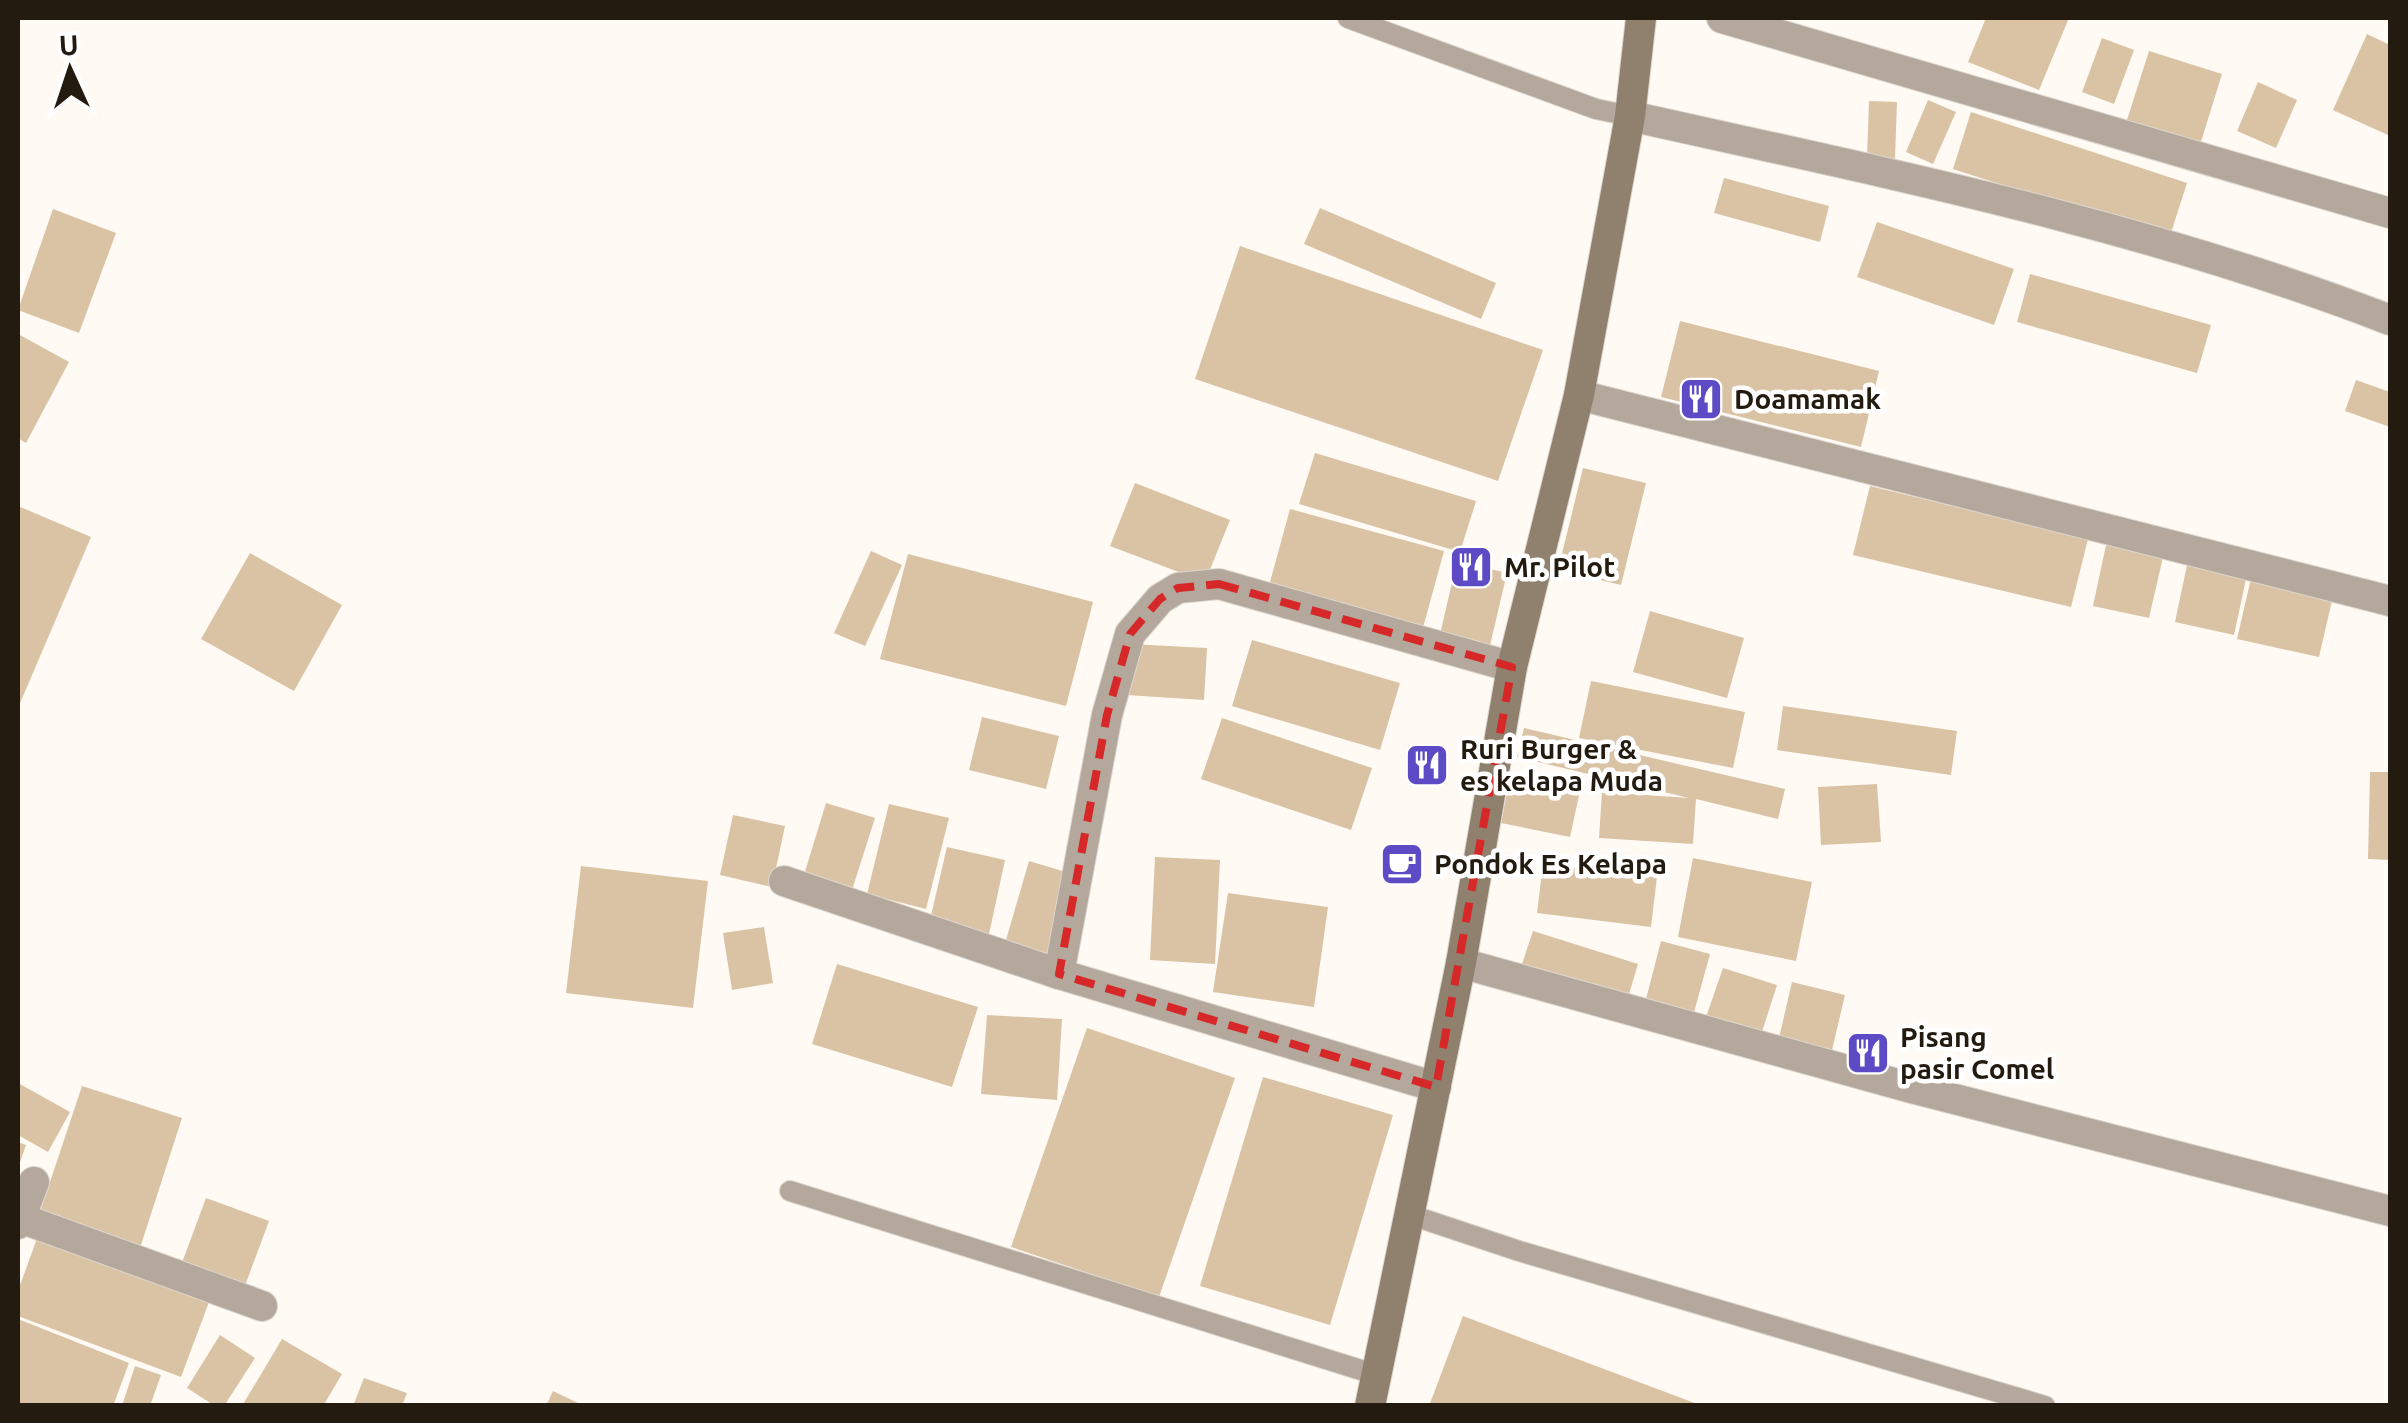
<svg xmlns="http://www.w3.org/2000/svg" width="2408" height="1423" font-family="Ubuntu,sans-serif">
  <rect width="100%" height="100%" fill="#fffaf3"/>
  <!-- building -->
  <g fill="#dac3a4">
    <path d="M1986 18H2069L2039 90 1968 62Z"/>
    <path d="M2367 34 2390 45V136L2333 110Z"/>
    <path d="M2102 38 2134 50 2114 104 2082 92Z"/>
    <path d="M2149 51 2222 74 2200 145 2126 123Z"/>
    <path d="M2258 82 2297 100 2276 148 2237 131Z"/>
    <path d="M1928 100 1956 112 1933 164 1906 152Z"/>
    <path d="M1869 101 1897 102 1895 159 1867 158Z"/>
    <path d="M1971 112 2187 183 2169 239 1953 169Z"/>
    <path d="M1724 178 1829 206 1820 242 1714 213Z"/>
    <path d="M1320 208 1496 283 1481 319 1304 244Z"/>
    <path d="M53 209 116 233 79 333 18 310Z"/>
    <path d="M1877 222 2014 269 1994 325 1857 277Z"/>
    <path d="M1240 246 1543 350 1498 481 1195 379Z"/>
    <path d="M2030 274 2211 325 2197 373 2017 322Z"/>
    <path d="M1680 321 1879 371 1861 447 1661 397Z"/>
    <path d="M18 334 69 362 26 443 18 438Z"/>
    <path d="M2356 380 2390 392V427L2345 411Z"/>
    <path d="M1315 453 1476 501 1460 552 1299 504Z"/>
    <path d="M1583 468 1646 483 1621 585 1558 570Z"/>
    <path d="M1135 483 1230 520 1205 582 1110 546Z"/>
    <path d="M1870 486 2088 539 2071 607 1853 555Z"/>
    <path d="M18 506 91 537 18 708Z"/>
    <path d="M1290 509 1444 551 1421 635 1267 593Z"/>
    <path d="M2106 545 2163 557 2149 618 2093 606Z"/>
    <path d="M871 551 902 565 865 646 834 633Z"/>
    <path d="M250 553 342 605 294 691 201 639Z"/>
    <path d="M908 554 1093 602 1066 706 880 659Z"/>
    <path d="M1457 561 1507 573 1488 654 1438 643Z"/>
    <path d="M2187 565 2246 579 2234 635 2175 622Z"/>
    <path d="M2252 574 2334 592 2319 657 2237 639Z"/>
    <path d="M1650 611 1744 638 1727 698 1633 672Z"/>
    <path d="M1252 640 1400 683 1380 750 1232 706Z"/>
    <path d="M1129 644 1207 648 1204 700 1126 695Z"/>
    <path d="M1591 681 1745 712 1733 768 1579 738Z"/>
    <path d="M1783 706 1957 731 1951 775 1777 750Z"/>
    <path d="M982 717 1059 736 1046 789 969 770Z"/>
    <path d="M1222 718 1372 768 1351 830 1201 779Z"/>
    <path d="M1524 728 1785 789 1778 819 1696 799 1693 844 1599 838 1602 792 1689 798 1517 757Z"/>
    <path d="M2370 772H2390V860L2368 859Z"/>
    <path d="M1510 777 1580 791 1570 837 1501 823Z"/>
    <path d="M1877 784 1881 842 1821 845 1818 787Z"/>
    <path d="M826 803 875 818 852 890 804 875Z"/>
    <path d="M889 804 949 818 926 909 867 894Z"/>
    <path d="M733 815 785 826 772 887 720 875Z"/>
    <path d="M947 847 1005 860 989 934 930 920Z"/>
    <path d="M1155 857 1220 860 1215 964 1150 960Z"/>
    <path d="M1693 858 1812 882 1796 961 1678 937Z"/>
    <path d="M1029 861 1076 875 1052 960 1004 947Z"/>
    <path d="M1543 864 1657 877 1651 927 1537 913Z"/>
    <path d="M581 866 708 881 693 1008 566 993Z"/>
    <path d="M1228 893 1328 907 1314 1007 1213 992Z"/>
    <path d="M764 927 773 983 732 990 723 933Z"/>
    <path d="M1533 931 1638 964 1627 1001 1521 967Z"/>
    <path d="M1661 941 1710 954 1693 1016 1645 1003Z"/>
    <path d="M837 964 978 1007 952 1087 812 1044Z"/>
    <path d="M1723 968 1777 985 1760 1038 1705 1020Z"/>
    <path d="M1792 982 1845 995 1832 1050 1779 1038Z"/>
    <path d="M987 1015 1062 1019 1057 1100 981 1094Z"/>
    <path d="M1087 1028 1235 1078 1159 1297 1011 1247Z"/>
    <path d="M1263 1077 1393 1115 1330 1325 1200 1286Z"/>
    <path d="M18 1083 70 1112 48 1152 18 1135Z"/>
    <path d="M82 1086 182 1118 140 1248 39 1215Z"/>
    <path d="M18 1142 26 1145 18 1168Z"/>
    <path d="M206 1198 269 1221 243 1291 180 1268Z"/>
    <path d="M40 1230 212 1294 181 1377 18 1316V1291Z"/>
    <path d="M1463 1316 1700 1405V1406H1429Z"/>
    <path d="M18 1319 129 1363 113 1406H18Z"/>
    <path d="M220 1335 255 1358 224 1406H215L187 1388Z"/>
    <path d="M282 1339 342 1374 323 1406H242Z"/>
    <path d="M135 1366 161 1375 150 1406H122Z"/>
    <path d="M364 1378 407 1393 402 1406H353Z"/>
    <path d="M553 1391 584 1406H546Z"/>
  </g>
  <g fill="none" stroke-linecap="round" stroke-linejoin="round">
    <!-- service casing -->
    <g stroke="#dcd6cf" stroke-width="22">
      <g id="service">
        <path d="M1348 18 1596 109 1630 116"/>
        <path d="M790 1191 1377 1375"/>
        <path d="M1411 1215 1519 1251 2045 1406"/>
      </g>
    </g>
    <!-- minor casing -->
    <g stroke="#dcd6cf" stroke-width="32">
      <g id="minor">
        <path d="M1722 18 2390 213"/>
        <path d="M1630 116C1886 173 2145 225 2390 320"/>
        <path d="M1579 395 2390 601"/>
        <path d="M784 881 1059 974 1436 1087"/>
        <path d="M1461 963 1908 1087 2390 1211"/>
        <path d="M1059 974 1107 715 1130 634 1160 599 1178 588 1219 584 1512 667"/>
        <path d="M20 1218 262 1306"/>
        <path d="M18 1224 34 1182"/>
      </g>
    </g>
    <!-- secondary casing -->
    <g stroke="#dcd6cf" stroke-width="32">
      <path id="secondary" d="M1370 1406 1461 963 1512 667 1579 395 1630 116 1641 18"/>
    </g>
    <!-- service -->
    <use href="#service" stroke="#b3a89b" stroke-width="20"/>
    <!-- minor -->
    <use href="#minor" stroke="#b3a89b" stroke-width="30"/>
    <!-- secondary -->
    <use href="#secondary" stroke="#90816e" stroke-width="30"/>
  </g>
  <!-- marked area -->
  <path fill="none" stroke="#d62828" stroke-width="8" stroke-dasharray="20 12" stroke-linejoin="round" d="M1219 584 1512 667 1436 1087 1059 974 1107 715 1130 634 1160 599 1178 588Z"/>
  <!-- icons -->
  <defs>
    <g id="restaurant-square" transform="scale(2.25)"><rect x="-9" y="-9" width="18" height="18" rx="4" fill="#5c4bc4" stroke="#fff"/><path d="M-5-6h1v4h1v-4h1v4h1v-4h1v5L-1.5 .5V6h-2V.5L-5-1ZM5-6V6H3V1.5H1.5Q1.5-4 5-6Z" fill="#fff"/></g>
    <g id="cafe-square" transform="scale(2.25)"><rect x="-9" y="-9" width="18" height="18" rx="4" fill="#5c4bc4" stroke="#fff"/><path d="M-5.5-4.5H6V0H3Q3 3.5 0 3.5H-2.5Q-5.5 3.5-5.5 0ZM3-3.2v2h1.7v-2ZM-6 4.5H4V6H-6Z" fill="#fff"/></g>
  </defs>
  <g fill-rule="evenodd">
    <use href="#restaurant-square" x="1701" y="399"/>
    <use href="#restaurant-square" x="1471" y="567"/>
    <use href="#restaurant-square" x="1427" y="765"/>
    <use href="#cafe-square" x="1402" y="864"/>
    <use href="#restaurant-square" x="1868" y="1053"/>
  </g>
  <g text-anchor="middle" stroke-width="9" stroke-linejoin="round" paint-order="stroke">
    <!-- poi labels -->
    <g font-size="28" font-weight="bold" fill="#241b10" stroke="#fff" text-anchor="start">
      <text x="1734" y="409">Doamamak</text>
      <text x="1504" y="577">Mr. Pilot</text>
      <text x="1460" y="759">Ruri Burger &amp;<tspan x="1460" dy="32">es kelapa Muda</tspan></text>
      <text x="1434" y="874">Pondok Es Kelapa</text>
      <text x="1900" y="1047">Pisang<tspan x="1900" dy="32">pasir Comel</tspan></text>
    </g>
  </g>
  <!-- border -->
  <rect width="2408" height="1423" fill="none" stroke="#241b10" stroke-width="40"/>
  <!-- north arrow -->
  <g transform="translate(70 70) rotate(357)" stroke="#ffffff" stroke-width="8" paint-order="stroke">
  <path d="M0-8L18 38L0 25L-18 38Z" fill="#241b10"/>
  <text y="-15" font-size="28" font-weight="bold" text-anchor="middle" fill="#241b10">U</text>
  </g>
</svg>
